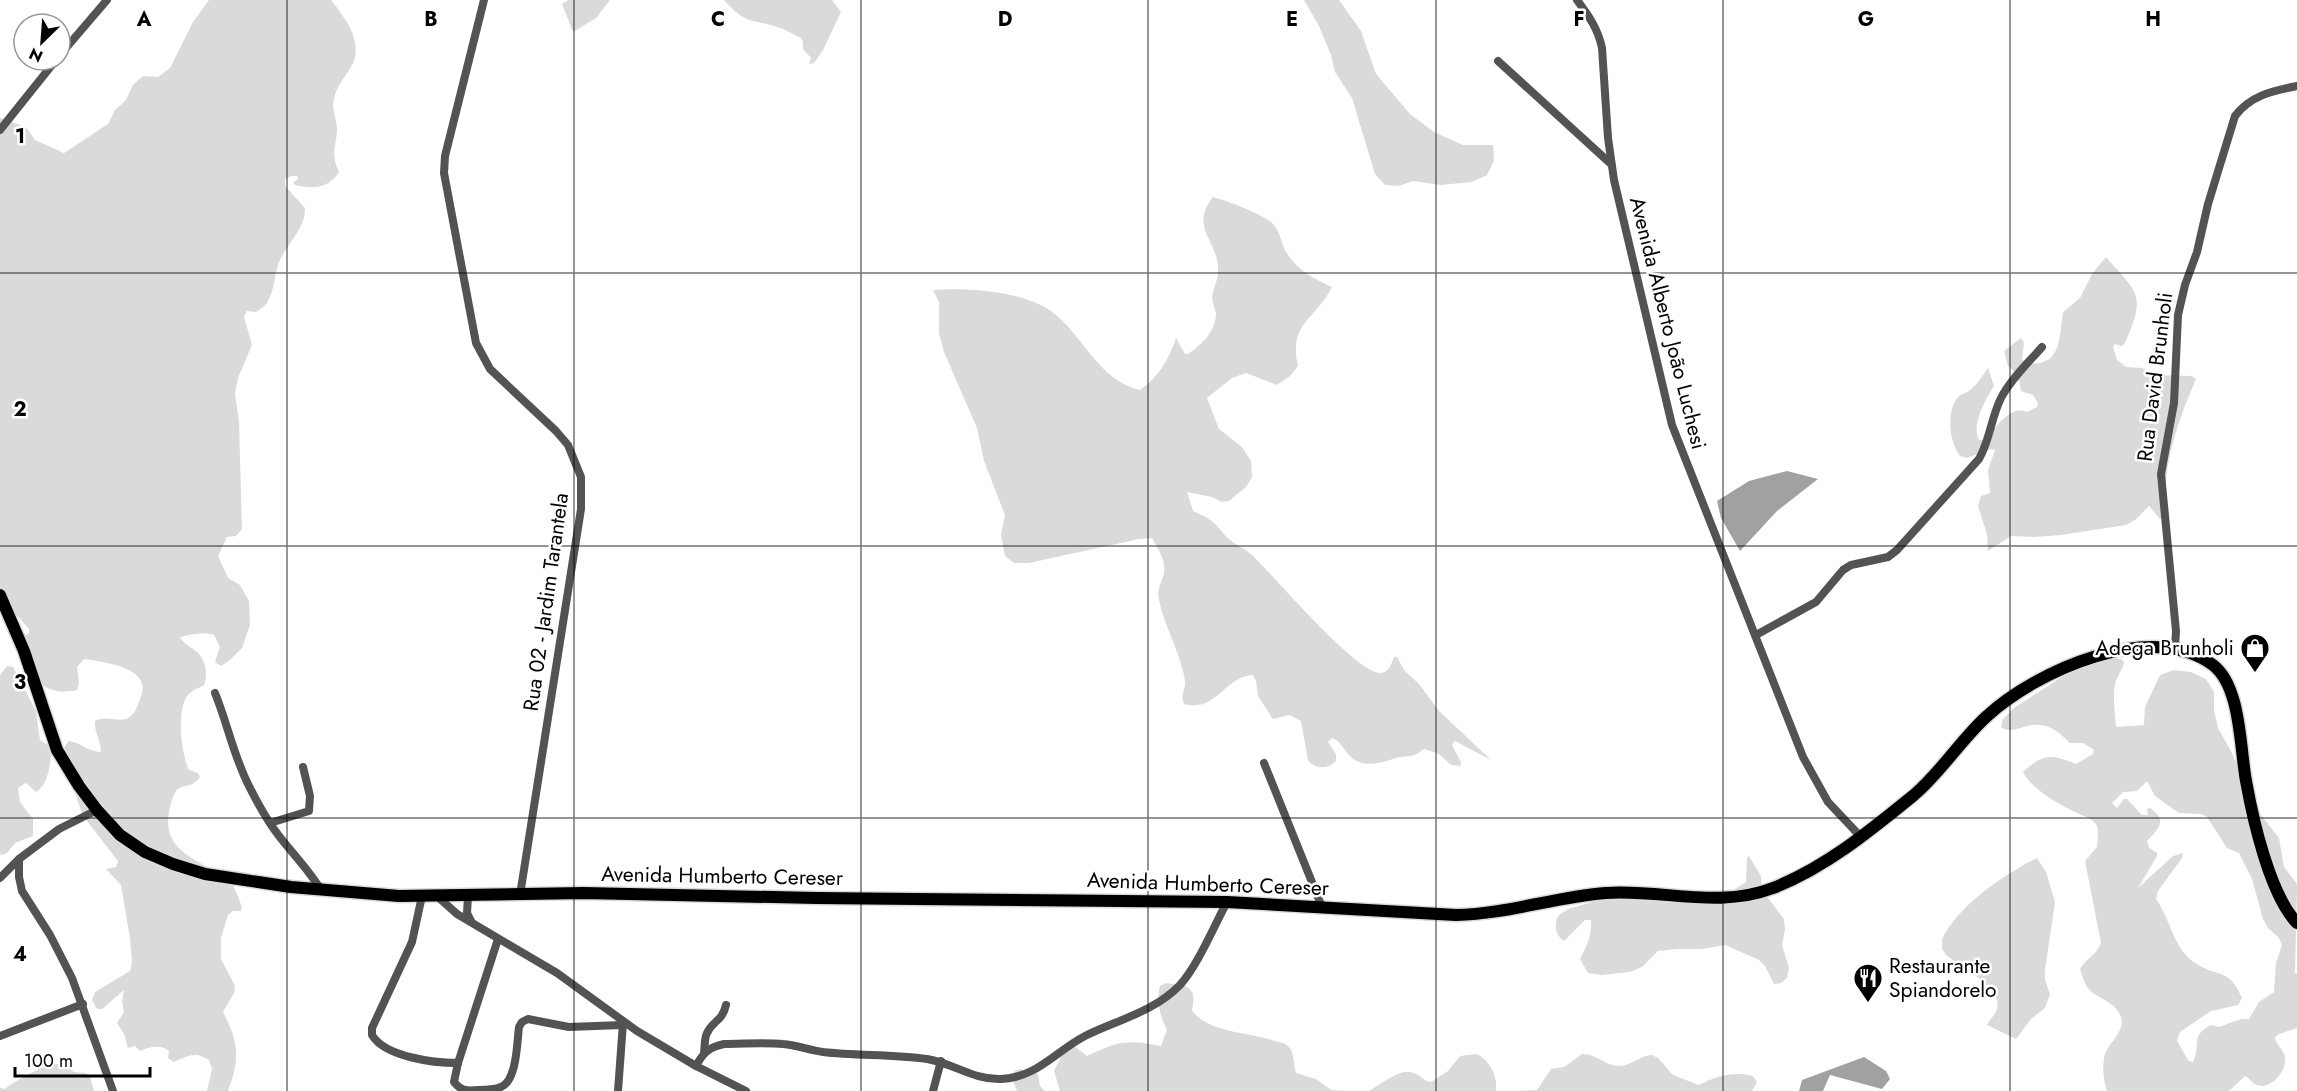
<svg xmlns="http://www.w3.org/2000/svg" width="2297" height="1091" font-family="Jost,sans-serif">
  <rect width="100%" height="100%" fill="#fff"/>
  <!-- green -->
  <g fill="#dadada" fill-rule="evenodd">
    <path d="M209 0H331C345 18 365 43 351 67 345 77 336 87 334 99 331 110 338 121 337 132 335 150 331 154 339 172 329 189 311 189 295 185L293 183 298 179 297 176H291L285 179V186L305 208C306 227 287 244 279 262 274 275 275 290 267 303 265 306 260 309 256 312L247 311 244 317 252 345 238 378 235 394 239 421 242 529 236 536 227 537 218 556 228 578 240 585 249 601 250 625 242 648 230 660 221 666 215 662 220 647 214 635C202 631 192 635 180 637 184 645 192 647 198 653 206 660 208 676 204 685 199 688 192 690 188 695 176 709 181 754 189 770L198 773 200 777C191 789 185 783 177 790 173 794 170 806 169 812 161 856 206 860 230 882 236 888 239 900 242 907L241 911H233L228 915 221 938V959L235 986 234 993 223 1012C239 1043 240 1059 228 1091H207L212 1069 209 1060C196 1051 188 1056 174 1062L168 1058 169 1051C161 1044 149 1047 140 1051L135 1046 128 1048 124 1034 117 1023 124 1012 122 1001 124 990 102 1009H97L92 1000 95 992 130 971 132 963 130 938 121 885 106 869 116 867 118 861 83 816 73 787 62 773 60 763 65 746 69 741C81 743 89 752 101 752 101 741 94 732 95 721 107 714 121 725 131 716 136 712 138 704 140 699 155 667 103 662 84 659L77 667 79 683 77 690C36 698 31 671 21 639L29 633V629L14 612 0 590V118L26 127 35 140 64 153 108 124 115 110 126 100 133 85 143 76 158 77 170 68 193 22Z"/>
    <path d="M568 0H610L596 18 573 32 562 4Z"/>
    <path d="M724 0H832L841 12 823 50 814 63 809 64 811 58 803 49V42L801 38C792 34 783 28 774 26 746 18 746 24 724 0Z"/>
    <path d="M1304 0H1339L1361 31 1376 74 1410 114 1434 132 1463 145H1493L1494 161 1487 175 1472 182 1441 185 1413 181 1399 186 1385 185 1375 174 1352 98 1335 72 1331 55 1319 26Z"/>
    <path d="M1213 197C1225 200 1265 215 1273 224 1280 232 1281 241 1285 250 1296 270 1313 278 1332 287 1316 320 1288 322 1298 366L1290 376 1277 385 1246 373 1232 378 1207 398 1219 429 1242 447 1251 461 1252 477 1247 486 1229 501 1222 502 1212 497 1187 492 1193 511C1199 514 1207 517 1213 522 1219 527 1223 534 1229 539 1236 545 1245 549 1252 555 1273 575 1356 673 1380 673 1389 673 1391 664 1394 657H1397L1404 670 1419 684 1439 711 1491 760 1455 741 1452 745 1461 762 1460 766 1451 765 1439 754 1424 749C1411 760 1407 754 1393 759 1380 763 1365 768 1352 758 1344 751 1342 742 1332 738L1328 742 1336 754V761C1328 769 1315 770 1308 760L1301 721 1290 715 1273 719 1258 696 1256 681 1253 675C1225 676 1216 713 1184 704 1180 692 1186 690 1185 681 1181 653 1164 626 1159 600 1156 590 1162 582 1164 573 1166 560 1158 549 1152 538L1139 539 1029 563H1014L1005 556 1001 535 1005 515 984 461 977 428 944 352 939 333V302L933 290C967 287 1029 291 1056 315 1085 339 1099 380 1140 390 1159 377 1169 359 1176 338L1185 354H1188C1202 344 1216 332 1216 313 1215 309 1213 304 1212 299 1212 290 1218 281 1218 272 1220 241 1188 229 1213 197Z"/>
    <path d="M2106 257C2139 295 2146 294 2125 343L2122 346 2115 344 2113 347 2117 360 2126 367 2142 368 2154 375 2192 376 2196 379C2179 419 2166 454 2165 499 2165 506 2169 509 2169 517L2166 520 2160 519 2149 506 2135 520 2126 525 2061 535 2034 537 2011 536 1988 551 1987 534 1978 506 1981 496 1990 493 1988 470 1995 450 1991 449 1967 458 1960 456C1949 441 1946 412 1958 397 1961 394 1966 393 1970 390 1977 385 1983 375 1988 368L1994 386C1986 399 1971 424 1979 440H1985C1995 429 2010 404 2027 412L2037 407 2038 403 2033 395 2021 391 2018 375 2008 366 2004 351 2021 338 2024 343 2022 359 2026 363C2062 368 2059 338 2063 312L2080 298 2092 274Z"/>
    <path d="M2103 659H2121L2124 662C2123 670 2118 674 2116 681 2112 694 2115 713 2116 727L2144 725 2145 707 2160 675 2174 670 2191 672 2206 679 2214 692V710L2218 728 2232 753 2253 805 2279 838 2284 867 2297 884 2295 973 2297 974V1028L2279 1034 2275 1037C2276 1045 2281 1047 2284 1054 2290 1067 2272 1091 2257 1085 2253 1084 2249 1078 2245 1076L2229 1091H2107C2103 1080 2102 1066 2105 1054 2109 1043 2126 1029 2121 1017 2115 1000 2097 1000 2087 987 2084 982 2082 975 2080 969 2086 958 2097 955 2101 943L2085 861 2097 847C2097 840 2100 829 2096 824 2089 816 2079 815 2071 810 2055 802 2031 788 2023 772 2044 753 2051 754 2076 764L2093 754 2094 750 2083 743H2070C2035 705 2019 740 2001 727L2003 719 2014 708 2079 666ZM2147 781 2155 796 2179 813 2201 814 2207 817 2227 848 2239 853 2252 879 2263 919 2268 928 2279 938 2282 945 2276 963 2274 992 2259 1002 2249 1019H2241L2219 1027 2211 1025C2190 1035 2201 1046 2193 1062L2188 1060 2177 1041 2180 1032 2211 1011 2238 1005 2242 998C2229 967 2218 978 2195 963 2173 948 2171 920 2156 899L2158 891 2182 858 2183 853 2173 856 2138 888 2157 856V853L2149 848 2147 841C2159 828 2168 821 2150 808L2147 809 2148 815H2142L2127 799H2124L2117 808 2112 803 2123 792 2137 791Z"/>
    <path d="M7 666 13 667 36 711 40 740 49 746 52 752C49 766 49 784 36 792L26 783 18 788 20 802 33 819V836L15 843 7 853 2 855 0 854V675Z"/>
    <path d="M1749 856 1761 876 1762 890 1784 919 1785 930 1782 945 1789 968 1787 978 1781 983 1774 984 1765 966 1759 960 1725 945 1703 949H1677L1658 951 1642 967 1630 972 1602 975 1588 973 1580 959C1587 945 1592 935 1591 920H1585L1564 941C1555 935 1554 926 1558 916L1568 909 1599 900 1644 891 1724 896 1746 882 1747 858Z"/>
    <path d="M2037 858 2046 872 2055 902 2045 970V980L2050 994 2045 1008 2031 1019 2016 1039 1987 1025C1990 1020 1995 1014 1997 1009 2004 989 1961 966 1947 956L1942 949V939C1959 905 2003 875 2037 858Z"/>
    <path d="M1166 983C1188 986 1197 985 1192 1010 1207 1033 1250 1032 1275 1041 1279 1042 1285 1043 1288 1046 1295 1052 1293 1064 1296 1073L1316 1079 1331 1090 1350 1091H1060L1054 1071 1063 1053 1074 1046 1087 1056C1118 1041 1127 1039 1161 1046L1167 1030C1160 1016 1156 1002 1160 986Z"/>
    <path d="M1477 1054C1490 1061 1498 1076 1496 1091H1369C1380 1085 1401 1067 1414 1073 1421 1075 1423 1081 1431 1082L1448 1071 1460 1056Z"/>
    <path d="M1582 1054C1596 1053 1605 1066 1619 1066 1631 1066 1641 1055 1652 1055L1658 1058 1673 1075 1699 1085C1716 1076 1734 1071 1753 1076L1757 1082 1752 1091H1519L1537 1090 1551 1069 1564 1067Z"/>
    <path d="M53 1064H64L74 1072 85 1073 90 1076 94 1091H0V1088L5 1089C14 1081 41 1067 53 1064Z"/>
    <path d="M1020 1069 1038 1074 1040 1086 1045 1091H1017L1012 1078 1015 1071Z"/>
  </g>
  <!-- water -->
  <g fill="#a1a1a1">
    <path d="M1787 471 1818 479 1777 511 1740 551 1721 518 1717 501 1749 481Z"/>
    <path d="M1864 1057 1886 1071 1890 1079 1882 1089 1830 1075 1823 1091H1799L1802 1080Z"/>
  </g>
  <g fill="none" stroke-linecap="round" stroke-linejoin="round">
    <!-- primary casing -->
    <g stroke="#dbdbdb" stroke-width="15">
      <path id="primary" d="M0 595 24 651 57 750 79 786 97 810 120 835 145 852 173 864 205 874 291 887 399 896 584 893 816 898 1227 902 1456 915C1507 914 1555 897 1606 893 1662 889 1719 909 1773 888 1825 868 1871 830 1914 795 1941 772 1960 741 1986 717 2035 671 2152 619 2213 665 2241 686 2240 749 2246 781 2253 820 2270 895 2297 923"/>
    </g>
    <!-- street -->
    <g stroke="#535353" stroke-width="8">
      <path d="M484 0 445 156 444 173 476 343 490 369 556 431 568 445 581 477V509L520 895"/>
      <path d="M1577 0C1589 16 1598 29 1602 48L1608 138 1614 180 1672 425 1803 757 1828 802 1860 836"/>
      <path d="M60 55 107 0"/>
      <path d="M1498 61 1611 164"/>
      <path d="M0 130 56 60"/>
      <path d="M1756 635 1816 602 1843 570 1851 565 1888 557 1897 550 1979 459C1990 440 1991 418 2001 398 2011 379 2028 363 2042 347"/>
      <path d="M2175 649 2176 631 2161 474 2174 403 2178 315 2185 285 2197 252 2208 204 2235 116C2251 95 2273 91 2297 86"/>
      <path d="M215 693C228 725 234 758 250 788 258 804 268 822 279 836 293 854 309 870 321 890"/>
      <path d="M1264 763 1322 907"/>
      <path d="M97 810 59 829 19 859V877L22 891 50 935 72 978 113 1091"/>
      <path d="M270 823 309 811 310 796 303 767"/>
      <path d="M0 878 19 859"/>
      <path d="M422 896 412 942 372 1028V1035C385 1057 434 1063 458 1063L498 939"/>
      <path d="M468 896 467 913 471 921"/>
      <path d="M438 897 457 914 557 973 637 1031 696 1066 746 1091"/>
      <path d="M0 1036 83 1004"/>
      <path d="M704 1053C705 1046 704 1039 707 1033 713 1020 722 1022 726 1005"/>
      <path d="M458 1063 454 1082C461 1091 467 1091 478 1090 486 1090 494 1090 501 1087 517 1081 517 1042 519 1027L522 1022 528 1019 569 1027 622 1025"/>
      <path d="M696 1066C703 1053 709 1047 724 1044 743 1044 763 1042 783 1044 796 1045 809 1050 823 1052 857 1056 893 1054 927 1059 953 1063 973 1080 1001 1079 1036 1078 1056 1051 1085 1036 1117 1020 1154 1012 1180 985 1198 965 1214 926 1227 902"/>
      <path d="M618 1091 623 1023"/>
      <path d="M933 1091 941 1061"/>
    </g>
    <!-- primary -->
    <use href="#primary" stroke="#000" stroke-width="12"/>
  </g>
  <!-- grid -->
  <path fill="none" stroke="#000" stroke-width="1.5" stroke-opacity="0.55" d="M287 0V1091M574 0V1091M861 0V1091M1148 0V1091M1436 0V1091M1723 0V1091M2010 0V1091M0 273H2297M0 546H2297M0 818H2297"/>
  <!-- icons -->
  <defs>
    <g id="shop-pin" transform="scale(1.5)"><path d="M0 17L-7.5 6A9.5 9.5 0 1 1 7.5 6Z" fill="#000" stroke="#fff"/><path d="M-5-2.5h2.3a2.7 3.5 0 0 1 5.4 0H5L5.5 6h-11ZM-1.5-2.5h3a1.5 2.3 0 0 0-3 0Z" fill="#fff"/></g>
    <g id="restaurant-pin" transform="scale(1.5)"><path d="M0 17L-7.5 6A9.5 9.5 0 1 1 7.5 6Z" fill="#000" stroke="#fff"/><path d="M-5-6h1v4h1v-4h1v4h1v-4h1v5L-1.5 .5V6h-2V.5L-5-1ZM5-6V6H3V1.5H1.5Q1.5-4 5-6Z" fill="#fff"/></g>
  </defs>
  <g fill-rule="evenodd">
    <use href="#shop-pin" x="2255" y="648"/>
    <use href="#restaurant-pin" x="1868" y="978"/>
  </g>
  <g text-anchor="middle" stroke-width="5" stroke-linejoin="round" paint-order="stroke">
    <!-- street labels -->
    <g font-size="21" fill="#000" stroke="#fff">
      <text transform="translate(1668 323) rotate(76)" y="7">Avenida Alberto João Luchesi</text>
      <text transform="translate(2155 377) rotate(-83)" y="7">Rua David Brunholi</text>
      <text transform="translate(546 602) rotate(-82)" y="7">Rua 02 - Jardim Tarantela</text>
      <text transform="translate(722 876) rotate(1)" y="7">Avenida Humberto Cereser</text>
      <text transform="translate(1208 884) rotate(2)" y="7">Avenida Humberto Cereser</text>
    </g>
    <!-- poi labels -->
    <g font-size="21" fill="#000" stroke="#fff" text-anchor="end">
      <text x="2234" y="655">Adega Brunholi</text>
      <text x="1889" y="973" text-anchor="start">Restaurante<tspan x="1889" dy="24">Spiandorelo</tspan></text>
    </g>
  </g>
  <g font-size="20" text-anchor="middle" font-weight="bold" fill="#000" stroke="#fff" stroke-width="5" stroke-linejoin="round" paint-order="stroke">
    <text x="144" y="26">A</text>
    <text x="431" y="26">B</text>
    <text x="718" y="26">C</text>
    <text x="1005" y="26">D</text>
    <text x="1292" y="26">E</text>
    <text x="1579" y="26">F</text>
    <text x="1866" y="26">G</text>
    <text x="2153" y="26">H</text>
    <text x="20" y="143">1</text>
    <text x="20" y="416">2</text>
    <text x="20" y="689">3</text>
    <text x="20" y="961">4</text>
  </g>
  <!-- north arrow -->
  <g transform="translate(42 42) rotate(205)"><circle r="28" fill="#ffffff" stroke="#999999" stroke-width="1.5"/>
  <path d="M0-4.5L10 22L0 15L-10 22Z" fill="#000000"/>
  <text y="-9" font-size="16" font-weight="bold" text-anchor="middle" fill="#000000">N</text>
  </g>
  <!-- scale -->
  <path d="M15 1067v9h135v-9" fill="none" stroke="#000000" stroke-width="3"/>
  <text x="24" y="1067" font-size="18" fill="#000000" stroke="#ffffff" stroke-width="4.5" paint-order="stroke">100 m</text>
</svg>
